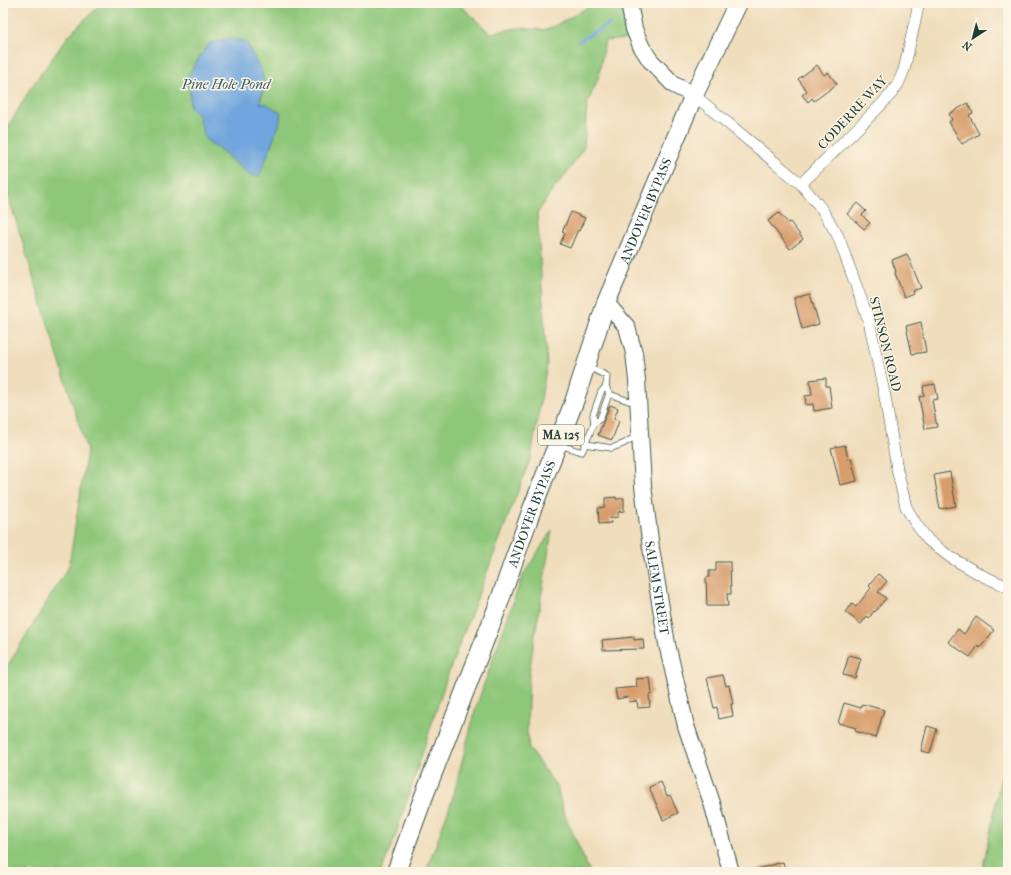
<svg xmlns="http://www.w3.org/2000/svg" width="1011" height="875" font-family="'IM FELL French Canon',serif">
  <rect width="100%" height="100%" fill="#fcf5e5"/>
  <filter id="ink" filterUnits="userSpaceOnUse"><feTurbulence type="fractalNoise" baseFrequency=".025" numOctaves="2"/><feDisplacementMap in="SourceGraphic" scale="8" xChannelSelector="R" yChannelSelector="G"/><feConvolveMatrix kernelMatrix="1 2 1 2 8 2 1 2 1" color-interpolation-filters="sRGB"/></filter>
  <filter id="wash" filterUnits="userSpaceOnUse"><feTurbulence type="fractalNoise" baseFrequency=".012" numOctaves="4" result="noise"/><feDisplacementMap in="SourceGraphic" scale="16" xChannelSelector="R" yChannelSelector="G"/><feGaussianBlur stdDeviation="0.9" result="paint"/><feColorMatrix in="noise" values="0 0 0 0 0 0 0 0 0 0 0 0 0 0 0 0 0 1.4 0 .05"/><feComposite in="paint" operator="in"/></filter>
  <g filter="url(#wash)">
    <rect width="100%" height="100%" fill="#f0ddbc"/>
    <!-- green -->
    <g fill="#8fc77a" stroke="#578257" fill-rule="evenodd">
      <path d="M102 3H458L490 33 518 28 547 30 596 3H616L627 20V39L605 41 598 79 587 104 584 147 569 170 549 195 537 214 547 364 531 457 447 677 396 834 381 872H3V673L69 566 87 450 3 179V136L30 89 69 35ZM210 43 255 60 262 73 263 92 260 103 279 125 269 147 237 165 221 150 206 139 198 114 190 108V88L186 79 199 58Z"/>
      <path d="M552 530 529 673 527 731 529 749 557 787 563 811 590 872H426L452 800 476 707 522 577Z"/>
      <path d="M1008 743V872H982Z"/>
    </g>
    <!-- water -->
    <path fill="#6fa6dd" stroke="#477288" d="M230 38 246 42 262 73 264 81 260 103 267 104 281 113 279 125 259 177 248 174 221 150 205 139 198 114 190 108V88L186 79 199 58 210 43Z"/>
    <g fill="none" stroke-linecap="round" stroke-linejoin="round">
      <!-- stream -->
      <path stroke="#6fa6dd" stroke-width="3.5" d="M579 41 609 24"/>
    </g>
    <g id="blocks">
      <!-- building -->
      <g fill="#d89d6c">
        <path d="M817 65 824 75 828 72 837 84 814 101 812 98 808 102 802 95 807 91 798 79Z"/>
        <path d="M968 103 973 113 969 115 979 134 962 144 949 122 952 120 949 114Z"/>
        <path d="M857 203 866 211 862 215 870 223 864 229 847 214Z"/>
        <path d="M571 212 585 218 579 231 578 230 570 248 560 244 565 233 562 232Z"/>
        <path d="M779 213 788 223 790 222 803 239 790 249 768 221Z"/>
        <path d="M907 254 921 288 912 291 913 293 904 297 895 273 896 272 892 260Z"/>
        <path d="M810 294 819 324 802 329 794 298Z"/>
        <path d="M921 322 926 352 912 354 906 326Z"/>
        <path d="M826 378V386H829L832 408 814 411 813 404 806 405 805 396 812 395 810 380Z"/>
        <path d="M935 384 938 399 932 400 937 427 925 429 919 397 924 396 923 386Z"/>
        <path d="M610 405 618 408 614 419 619 421 612 440 598 435Z"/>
        <path d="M845 445 848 459 851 458 857 481 840 485 831 448Z"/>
        <path d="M950 472 956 506 940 509 934 475Z"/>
        <path d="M616 497V499L624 498V511L618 512V517L610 518 611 523 599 524 598 508 605 507V498Z"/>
        <path d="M716 562H730L731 594H727L728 606H707L706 578 709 577V571H716Z"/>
        <path d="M878 574 887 581 878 592 886 598 875 612 874 611 869 618 867 616 861 624 845 612 852 604 856 607 871 588 869 586Z"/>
        <path d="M976 617 994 630 980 648 978 646 970 657 948 642 958 629 964 634Z"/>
        <path d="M634 637V640L643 639 644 649 603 650 602 640Z"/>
        <path d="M849 655 861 658 855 678 843 675Z"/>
        <path d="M723 675 726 686 729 685 733 704H731L733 716 719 719 717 707 714 708 707 678Z"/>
        <path d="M650 678 652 694 649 695 650 707 638 708 637 701 629 702 628 697 617 699 615 689 637 687 636 679Z"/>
        <path d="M844 703 861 708 862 704 884 710 876 738 855 731 856 728 838 723Z"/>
        <path d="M927 726 937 729 930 753 921 751Z"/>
        <path d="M661 782 667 796 670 795 678 813 663 820 649 787Z"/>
        <path d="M783 862 786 872H758L757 869Z"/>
      </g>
    </g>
  </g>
  <g filter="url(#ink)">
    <use href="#blocks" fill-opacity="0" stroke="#3e5548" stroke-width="1"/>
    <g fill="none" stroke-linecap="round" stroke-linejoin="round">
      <!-- lane casing -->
      <g stroke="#3e5548" stroke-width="7">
        <g id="lane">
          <path d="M609 394 629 401 636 400"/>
          <path d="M594 423 600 419 609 394 606 386"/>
          <path d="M585 444 612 448 623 444 638 435"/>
          <path d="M560 445 582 452 594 423 593 415 601 392 606 386 607 376 589 367"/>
        </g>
      </g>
      <!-- street casing -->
      <g stroke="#3e5548" stroke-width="12">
        <g id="street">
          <path d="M694 95 801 184 821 208 838 236 869 321 885 397 897 469 906 507 916 524 928 540 950 557 983 576 1008 587"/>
          <path d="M801 184 878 108 891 94 898 84 904 70 919 3"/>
        </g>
      </g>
      <!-- secondary casing -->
      <g stroke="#3e5548" stroke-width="18">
        <g id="secondary">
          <path d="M629 3 634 29 641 46 650 60 674 85 694 95"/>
          <path id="s1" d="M606 303 627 327 634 353 637 380 643 486 651 548 667 644 686 726 712 803 731 872"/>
        </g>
      </g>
      <!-- primary casing -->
      <g stroke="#3e5548" stroke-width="20">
        <g id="primary">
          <path id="s2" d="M396 872 422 801 496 611 532 509 574 402 606 303 694 95 738 3"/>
        </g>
      </g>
      <!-- lane -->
      <use href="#lane" stroke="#fff" stroke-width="5.5"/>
      <!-- street -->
      <use href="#street" stroke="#fff" stroke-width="11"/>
      <!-- secondary -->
      <use href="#secondary" stroke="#fff" stroke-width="16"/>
      <!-- primary -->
      <use href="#primary" stroke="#fff" stroke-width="18"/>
    </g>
  </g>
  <g text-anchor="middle" stroke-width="3" stroke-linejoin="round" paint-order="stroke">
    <!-- shield labels -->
    <rect fill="#fcf5e5" stroke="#617469" stroke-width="1" x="538" y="425" width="46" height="20" rx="3"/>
    <g font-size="12" font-weight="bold" fill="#1f3d34">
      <text x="561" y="439">MA 125</text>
    </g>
    <!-- street labels -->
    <g font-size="13" fill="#1f3d34" stroke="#fcf5e5">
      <text transform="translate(852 112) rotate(-47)" y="5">CODERRE WAY</text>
      <text dy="5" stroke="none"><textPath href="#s2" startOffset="707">ANDOVER BYPASS</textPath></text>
      <text transform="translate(886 344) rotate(76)" y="5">STINSON ROAD</text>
      <text dy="5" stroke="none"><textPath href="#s2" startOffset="383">ANDOVER BYPASS</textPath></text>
      <text dy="5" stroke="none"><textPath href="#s1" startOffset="295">SALEM STREET</textPath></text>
    </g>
    <!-- water labels -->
    <g font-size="14" font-style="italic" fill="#375c67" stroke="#fcf5e5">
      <text x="226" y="89">Pine Hole Pond</text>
    </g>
  </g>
  <!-- margin -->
  <rect width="1011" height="875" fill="none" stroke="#fcf5e5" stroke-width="16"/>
  <!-- north arrow -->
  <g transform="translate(973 38) rotate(216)" stroke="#fcf5e5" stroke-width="3" paint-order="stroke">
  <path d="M0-3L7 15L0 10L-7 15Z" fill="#1f3d34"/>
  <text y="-6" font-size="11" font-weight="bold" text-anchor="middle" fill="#1f3d34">N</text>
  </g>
</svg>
